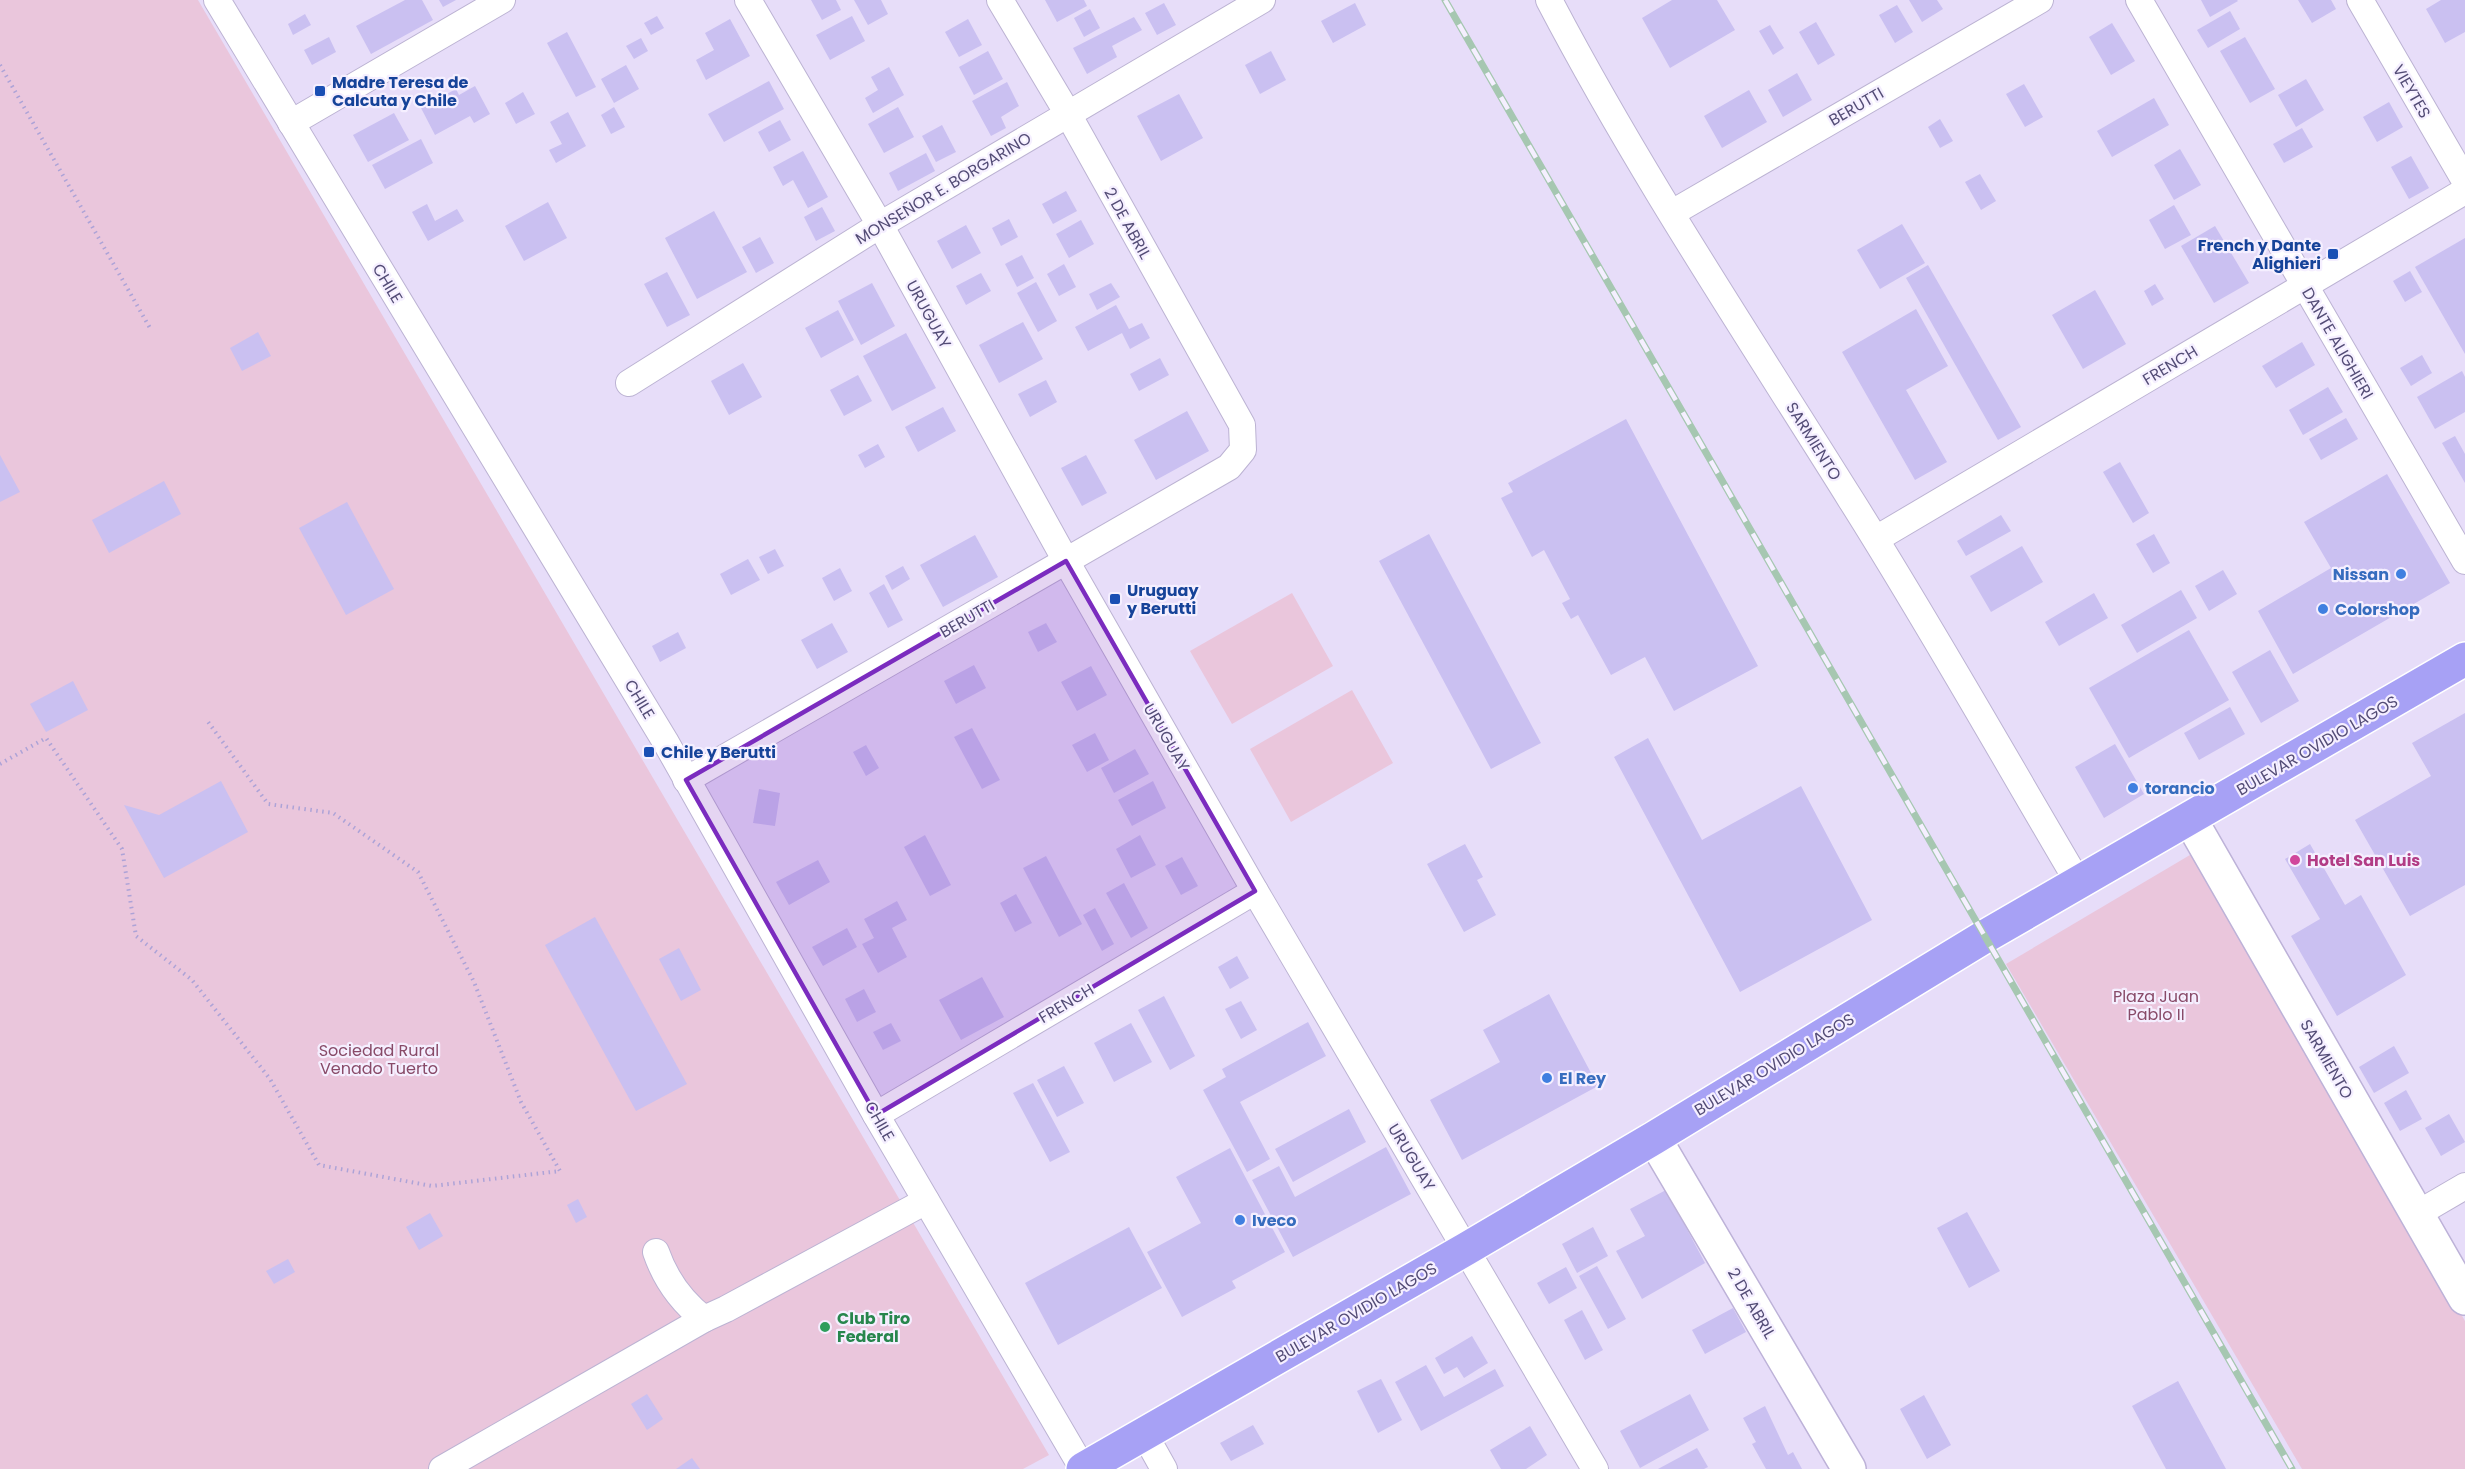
<svg xmlns="http://www.w3.org/2000/svg" width="2465" height="1469" font-family="Poppins,sans-serif">
  <rect width="100%" height="100%" fill="#f1e8fc"/>
  <!-- residential -->
  <rect fill="#e7ddf9" x="0" y="0" width="2465" height="1469"/>
  <!-- green -->
  <g fill="#eac6dc">
    <path d="M0 0H198L1049 1455 1023 1469H0Z"/>
    <path d="M1292 593 1333 666 1232 724 1190 651Z"/>
    <path d="M1352 690 1393 763 1291 822 1250 749Z"/>
    <path d="M2195 852 2465 1321V1469H2302L2006 964Z"/>
  </g>
  <!-- building -->
  <g fill="#cac0f1">
    <path d="M405 0H422L433 20 371 54 356 26Z"/>
    <path d="M439 0H456L443 7Z"/>
    <path d="M811 0H836L841 10 822 20Z"/>
    <path d="M854 0H881L888 14 868 25Z"/>
    <path d="M1045 0H1084L1087 6 1057 22Z"/>
    <path d="M1672 0H1717L1735 30 1670 68 1642 18Z"/>
    <path d="M1909 0H1937L1943 9 1922 22Z"/>
    <path d="M2201 0H2237L2238 1 2210 17Z"/>
    <path d="M2298 0H2331L2336 9 2312 23Z"/>
    <path d="M2441 0H2465V32L2445 43 2426 9Z"/>
    <path d="M1164 3 1176 25 1157 35 1145 13Z"/>
    <path d="M1355 3 1366 25 1333 43 1321 21Z"/>
    <path d="M1897 5 1913 32 1895 43 1879 15Z"/>
    <path d="M1090 9 1100 28 1084 37 1074 18Z"/>
    <path d="M2230 11 2240 29 2208 48 2197 30Z"/>
    <path d="M305 14 311 25 293 35 288 24Z"/>
    <path d="M657 16 664 28 651 35 644 23Z"/>
    <path d="M852 16 865 41 830 60 816 35Z"/>
    <path d="M1134 17 1142 30 1112 46 1117 57 1087 74 1073 48Z"/>
    <path d="M730 19 750 56 706 80 696 60 714 50 705 33Z"/>
    <path d="M968 19 982 45 959 57 945 32Z"/>
    <path d="M1816 22 1835 55 1818 65 1799 32Z"/>
    <path d="M2112 23 2135 61 2111 75 2089 37Z"/>
    <path d="M1770 25 1784 48 1773 55 1759 31Z"/>
    <path d="M567 32 596 87 576 97 547 43Z"/>
    <path d="M329 37 336 52 312 65 304 50Z"/>
    <path d="M2245 37 2275 89 2250 103 2220 51Z"/>
    <path d="M641 38 648 51 634 59 626 46Z"/>
    <path d="M988 51 1003 79 974 95 959 67Z"/>
    <path d="M1271 51 1286 80 1260 94 1245 65Z"/>
    <path d="M626 65 639 89 614 103 601 79Z"/>
    <path d="M889 67 904 95 873 113 865 98 878 90 871 77Z"/>
    <path d="M1797 73 1812 100 1783 117 1768 90Z"/>
    <path d="M2306 79 2324 110 2296 127 2278 95Z"/>
    <path d="M769 81 784 109 724 142 708 114Z"/>
    <path d="M1007 82 1019 106 1001 117 1006 128 991 136 972 101Z"/>
    <path d="M2024 84 2043 117 2025 127 2006 94Z"/>
    <path d="M475 86 490 114 474 123 470 116 435 135 421 108 456 89 459 95Z"/>
    <path d="M1749 90 1767 122 1722 148 1704 116Z"/>
    <path d="M523 92 535 114 516 124 505 103Z"/>
    <path d="M1179 94 1203 138 1161 161 1137 116Z"/>
    <path d="M2154 98 2169 125 2112 157 2097 131Z"/>
    <path d="M2389 102 2403 127 2377 142 2363 117Z"/>
    <path d="M614 107 625 127 611 134 601 115Z"/>
    <path d="M898 107 914 137 884 153 868 124Z"/>
    <path d="M568 112 586 146 556 163 549 150 562 144 550 122Z"/>
    <path d="M394 113 409 140 368 162 353 135Z"/>
    <path d="M1940 119 1953 141 1940 148 1928 127Z"/>
    <path d="M780 120 791 140 769 152 758 132Z"/>
    <path d="M942 125 956 152 936 162 922 136Z"/>
    <path d="M2302 128 2313 147 2284 163 2273 144Z"/>
    <path d="M421 139 433 163 385 189 372 165Z"/>
    <path d="M2180 149 2201 185 2174 200 2154 165Z"/>
    <path d="M803 151 828 197 808 208 793 180 783 186 773 167Z"/>
    <path d="M926 153 935 171 898 191 889 173Z"/>
    <path d="M2411 156 2429 188 2409 199 2391 167Z"/>
    <path d="M1980 174 1996 201 1981 210 1965 182Z"/>
    <path d="M1066 191 1077 211 1053 224 1042 204Z"/>
    <path d="M548 202 567 238 524 261 505 226Z"/>
    <path d="M427 204 435 221 457 209 464 221 428 241 412 212Z"/>
    <path d="M2174 205 2191 235 2165 249 2149 220Z"/>
    <path d="M822 207 835 231 816 241 804 217Z"/>
    <path d="M714 211 747 272 697 299 665 238Z"/>
    <path d="M1009 219 1018 237 1001 246 992 228Z"/>
    <path d="M1081 220 1094 244 1069 258 1056 234Z"/>
    <path d="M1902 224 1925 263 1880 289 1857 250Z"/>
    <path d="M966 225 981 253 952 269 937 241Z"/>
    <path d="M2215 226 2249 283 2214 303 2181 246Z"/>
    <path d="M760 237 774 263 756 273 742 247Z"/>
    <path d="M2465 238V354L2415 267Z"/>
    <path d="M1022 255 1034 278 1017 287 1005 264Z"/>
    <path d="M1064 264 1076 287 1059 296 1047 274Z"/>
    <path d="M1928 265 2021 427 1998 440 1906 278Z"/>
    <path d="M2410 271 2422 292 2405 302 2393 281Z"/>
    <path d="M667 272 690 315 667 327 644 284Z"/>
    <path d="M981 273 991 291 966 305 956 286Z"/>
    <path d="M1036 282 1057 321 1038 332 1017 293Z"/>
    <path d="M872 283 895 326 861 345 838 301Z"/>
    <path d="M1111 283 1120 297 1097 310 1089 294Z"/>
    <path d="M2155 284 2164 299 2152 306 2144 291Z"/>
    <path d="M2095 290 2126 344 2083 369 2052 315Z"/>
    <path d="M1116 305 1129 329 1142 323 1150 338 1130 349 1122 333 1088 351 1075 327Z"/>
    <path d="M1916 309 1948 366 1906 390 1947 462 1915 480 1842 352Z"/>
    <path d="M838 310 854 340 821 358 805 328Z"/>
    <path d="M1023 322 1043 359 999 383 979 345Z"/>
    <path d="M258 332 271 356 242 371 230 348Z"/>
    <path d="M906 333 936 388 892 411 863 356Z"/>
    <path d="M2302 342 2315 365 2276 388 2262 366Z"/>
    <path d="M2422 355 2432 373 2411 386 2400 368Z"/>
    <path d="M1160 358 1169 375 1139 391 1130 374Z"/>
    <path d="M743 363 762 397 729 415 711 381Z"/>
    <path d="M2462 371 2465 377V412L2435 429 2417 397Z"/>
    <path d="M858 375 872 401 844 416 830 390Z"/>
    <path d="M1046 380 1057 402 1030 417 1018 394Z"/>
    <path d="M2328 387 2343 412 2303 435 2289 410Z"/>
    <path d="M943 407 956 431 918 452 905 427Z"/>
    <path d="M1187 411 1209 451 1156 480 1134 440Z"/>
    <path d="M2346 418 2358 439 2321 460 2309 439Z"/>
    <path d="M1626 419 1758 666 1674 711 1645 657 1611 675 1578 615 1571 619 1562 603 1570 599 1544 550 1532 557 1501 498 1513 492 1508 483Z"/>
    <path d="M2455 436 2465 454V483L2442 443Z"/>
    <path d="M878 444 885 457 865 468 858 455Z"/>
    <path d="M0 455 20 492 0 502Z"/>
    <path d="M1086 455 1107 493 1082 506 1061 468Z"/>
    <path d="M2120 462 2149 513 2133 523 2103 472Z"/>
    <path d="M2387 474 2450 583 2293 674 2258 611 2331 568 2304 522Z"/>
    <path d="M164 481 181 514 109 553 92 520Z"/>
    <path d="M347 502 394 589 346 615 299 528Z"/>
    <path d="M2001 515 2011 531 1966 556 1957 541Z"/>
    <path d="M1429 534 1541 743 1491 769 1379 561Z"/>
    <path d="M2154 534 2170 563 2153 573 2136 544Z"/>
    <path d="M975 535 998 577 943 607 920 565Z"/>
    <path d="M2022 546 2043 582 1991 612 1970 576Z"/>
    <path d="M775 549 784 566 768 574 759 557Z"/>
    <path d="M748 559 760 580 731 595 720 574Z"/>
    <path d="M903 566 910 579 892 590 885 576Z"/>
    <path d="M840 568 852 591 834 601 822 578Z"/>
    <path d="M2223 570 2237 594 2209 611 2195 586Z"/>
    <path d="M884 584 903 620 888 628 869 593Z"/>
    <path d="M2181 590 2197 618 2137 653 2121 625Z"/>
    <path d="M2094 593 2108 618 2059 646 2045 622Z"/>
    <path d="M832 623 848 652 817 669 801 640Z"/>
    <path d="M1046 623 1057 642 1038 652 1028 632Z"/>
    <path d="M2189 630 2229 700 2129 758 2089 688Z"/>
    <path d="M678 632 686 648 660 662 652 646Z"/>
    <path d="M2270 650 2299 701 2261 723 2232 672Z"/>
    <path d="M974 665 986 688 956 704 944 681Z"/>
    <path d="M1091 666 1107 695 1077 711 1061 682Z"/>
    <path d="M73 681 88 710 46 732 30 704Z"/>
    <path d="M2230 707 2245 734 2199 760 2184 733Z"/>
    <path d="M2465 713V885L2410 916 2355 820 2431 776 2412 743Z"/>
    <path d="M972 728 1000 780 982 789 954 737Z"/>
    <path d="M1095 733 1109 760 1087 772 1072 745Z"/>
    <path d="M1648 738 1702 840 1801 786 1872 920 1740 992 1614 757Z"/>
    <path d="M2115 744 2144 794 2104 818 2075 767Z"/>
    <path d="M866 745 879 768 866 776 853 752Z"/>
    <path d="M1135 749 1149 774 1114 793 1101 768Z"/>
    <path d="M221 781 248 832 164 878 124 805 159 815Z"/>
    <path d="M1153 781 1166 808 1132 826 1118 800Z"/>
    <path d="M759 789 780 793 775 826 753 823Z"/>
    <path d="M925 835 951 885 930 896 904 847Z"/>
    <path d="M1140 835 1156 865 1131 878 1116 849Z"/>
    <path d="M1465 844 1483 877 1477 880 1496 915 1464 932 1427 864Z"/>
    <path d="M2310 844 2345 905 2361 895 2406 975 2337 1016 2291 936 2320 919 2285 859Z"/>
    <path d="M1046 856 1082 924 1059 937 1023 868Z"/>
    <path d="M1182 857 1198 886 1181 895 1165 866Z"/>
    <path d="M818 860 830 882 789 905 776 882Z"/>
    <path d="M1124 883 1148 928 1131 938 1106 893Z"/>
    <path d="M1016 894 1032 923 1015 932 1000 903Z"/>
    <path d="M897 901 907 920 892 928 907 957 878 973 862 944 874 938 864 919Z"/>
    <path d="M1095 908 1114 944 1102 951 1083 915Z"/>
    <path d="M595 917 687 1084 636 1111 545 945Z"/>
    <path d="M847 928 857 947 823 966 812 947Z"/>
    <path d="M679 948 701 990 681 1001 659 959Z"/>
    <path d="M1237 956 1249 978 1230 989 1218 967Z"/>
    <path d="M982 977 1004 1017 961 1040 939 1000Z"/>
    <path d="M864 989 876 1012 857 1022 845 999Z"/>
    <path d="M1549 994 1598 1086 1462 1160 1430 1100 1500 1062 1483 1030Z"/>
    <path d="M1164 996 1195 1056 1170 1070 1138 1010Z"/>
    <path d="M1241 1001 1257 1030 1241 1039 1225 1009Z"/>
    <path d="M1308 1022 1326 1056 1240 1102 1270 1159 1247 1172 1203 1090 1226 1077 1222 1069Z"/>
    <path d="M891 1023 901 1041 883 1050 873 1032Z"/>
    <path d="M1131 1023 1152 1062 1114 1082 1094 1043Z"/>
    <path d="M2394 1046 2409 1073 2374 1093 2359 1067Z"/>
    <path d="M1064 1066 1084 1103 1057 1117 1037 1080Z"/>
    <path d="M1033 1083 1070 1152 1050 1162 1013 1093Z"/>
    <path d="M2406 1090 2422 1119 2400 1131 2384 1103Z"/>
    <path d="M1349 1109 1366 1142 1293 1182 1275 1149Z"/>
    <path d="M2449 1114 2465 1142 2441 1156 2425 1128Z"/>
    <path d="M1386 1147 1411 1194 1293 1257 1252 1180 1279 1166 1295 1197Z"/>
    <path d="M1230 1148 1285 1252 1232 1281 1236 1288 1182 1317 1147 1252 1201 1223 1176 1177Z"/>
    <path d="M1666 1190 1705 1263 1642 1299 1616 1251 1645 1236 1630 1209Z"/>
    <path d="M578 1199 587 1217 576 1223 567 1205Z"/>
    <path d="M1967 1212 2000 1271 1969 1288 1937 1228Z"/>
    <path d="M430 1213 443 1236 419 1250 406 1227Z"/>
    <path d="M1129 1227 1162 1288 1058 1345 1025 1283Z"/>
    <path d="M1593 1227 1608 1256 1577 1273 1562 1244Z"/>
    <path d="M288 1259 295 1272 274 1284 266 1271Z"/>
    <path d="M1597 1266 1626 1319 1608 1329 1579 1276Z"/>
    <path d="M1566 1267 1577 1288 1549 1304 1537 1283Z"/>
    <path d="M1733 1308 1746 1332 1705 1354 1692 1330Z"/>
    <path d="M1582 1310 1603 1350 1585 1360 1564 1320Z"/>
    <path d="M1472 1336 1488 1363 1464 1378 1457 1367 1444 1374 1435 1358Z"/>
    <path d="M1426 1365 1444 1397 1495 1369 1504 1386 1421 1431 1395 1382Z"/>
    <path d="M1381 1379 1402 1420 1378 1433 1357 1391Z"/>
    <path d="M2178 1381 2226 1469H2166L2132 1406Z"/>
    <path d="M647 1394 663 1419 647 1430 631 1404Z"/>
    <path d="M1690 1394 1709 1430 1640 1468 1620 1431Z"/>
    <path d="M1924 1395 1951 1445 1927 1459 1900 1409Z"/>
    <path d="M1765 1406 1788 1455 1793 1452 1802 1469H1766L1752 1444 1756 1442 1743 1418Z"/>
    <path d="M1253 1425 1264 1444 1231 1461 1220 1443Z"/>
    <path d="M1530 1426 1547 1455 1526 1469H1501L1490 1450Z"/>
    <path d="M1697 1448 1708 1467 1704 1469H1658Z"/>
    <path d="M692 1458 700 1469H676Z"/>
  </g>
  <g fill="none" stroke-linecap="round" stroke-linejoin="round">
    <!-- street casing -->
    <g stroke="#bcb3d3" stroke-width="28">
      <g id="street">
        <path d="M217 0 665 741 876 1115 1083 1469"/>
        <path d="M748 0 880 225 1066 561 1255 891 1595 1469"/>
        <path d="M1549 0C1639 172 1748 335 1851 500 1930 625 2003 755 2078 882"/>
        <path d="M2139 0 2465 561"/>
        <path d="M2360 0 2465 181"/>
        <path d="M291 123 502 0"/>
        <path d="M1672 213 2040 0"/>
        <path d="M629 383 880 225 1262 0"/>
        <path d="M1876 539 2465 191"/>
        <path d="M686 780 1229 467 1243 450 1242 425 1068 114 1000 0"/>
        <path d="M876 1115 1255 891"/>
        <path d="M2417 1214 2465 1186"/>
        <path d="M656 1252C665 1278 682 1302 704 1319L726 1309 926 1201"/>
        <path d="M1145 1435 1164 1469"/>
        <path d="M442 1469 704 1319"/>
      </g>
    </g>
    <!-- secondary casing -->
    <g stroke="#bdb2d8" stroke-width="36">
      <g id="secondary">
        <path d="M2190 819 2465 1298"/>
        <path d="M1654 1138 1849 1469"/>
      </g>
    </g>
    <!-- highway casing -->
    <g stroke="#fff" stroke-width="36">
      <path id="highway" d="M1083 1469 1466 1249 1654 1138 1984 937 2465 659"/>
    </g>
    <!-- path -->
    <g stroke="#ada3d7" stroke-width="4" stroke-dasharray="1.5 4.5" stroke-linecap="butt">
      <path d="M0 65 150 328"/>
      <path d="M0 764 46 738 122 849 136 936 192 980 270 1079 319 1165 432 1186 560 1171 521 1102 474 982 418 872 333 813 268 804 206 719"/>
    </g>
    <!-- street -->
    <use href="#street" stroke="#fff" stroke-width="26"/>
    <!-- secondary -->
    <use href="#secondary" stroke="#fff" stroke-width="33"/>
    <!-- highway -->
    <use href="#highway" stroke="#a7a1f5" stroke-width="33"/>
    <!-- rail casing -->
    <g stroke="#a6c7b1" stroke-width="7">
      <path id="rail" d="M1445 0 2292 1469"/>
    </g>
    <!-- rail -->
    <use href="#rail" stroke="#f5efff" stroke-width="4.5" stroke-dasharray="14" stroke-linecap="butt"/>
  </g>
  <!-- marked area -->
  <path fill="#7b2cbf" fill-opacity="0.2" stroke="#7b2cbf" stroke-width="4.5" stroke-linejoin="round" d="M1066 561 1255 891 876 1115 686 780Z"/>
  <!-- markers -->
  <g fill="#1a4fb4" stroke="#f5efff" stroke-width="2">
    <rect x="314" y="85" width="12" height="12" rx="3"/>
    <rect x="2327" y="248" width="12" height="12" rx="3"/>
    <rect x="1109" y="593" width="12" height="12" rx="3"/>
    <rect x="643" y="746" width="12" height="12" rx="3"/>
  </g>
  <g fill="#3f7fe0" stroke="#f5efff" stroke-width="2">
    <circle cx="2401" cy="574" r="6"/>
    <circle cx="2323" cy="609" r="6"/>
    <circle cx="2133" cy="788" r="6"/>
    <circle cx="1547" cy="1078" r="6"/>
    <circle cx="1240" cy="1220" r="6"/>
  </g>
  <circle fill="#d1479c" stroke="#f5efff" stroke-width="2" cx="2295" cy="860" r="6"/>
  <circle fill="#2e9e5b" stroke="#f5efff" stroke-width="2" cx="825" cy="1327" r="6"/>
  <g text-anchor="middle" stroke-width="4.5" stroke-linejoin="round" paint-order="stroke">
    <!-- transit labels -->
    <g font-size="16" font-weight="bold" fill="#164399" stroke="#f5efff" text-anchor="start">
      <text x="332" y="88">Madre Teresa de<tspan x="332" dy="18">Calcuta y Chile</tspan></text>
      <text x="2321" y="251" text-anchor="end">French y Dante<tspan x="2321" dy="18">Alighieri</tspan></text>
      <text x="1127" y="596">Uruguay<tspan x="1127" dy="18">y Berutti</tspan></text>
      <text x="661" y="758">Chile y Berutti</text>
    </g>
    <!-- street labels -->
    <g font-size="16" fill="#534c76" stroke="#f5efff">
      <text transform="translate(2412 91) rotate(60)" y="6">VIEYTES</text>
      <text transform="translate(1856 106) rotate(-30)" y="6">BERUTTI</text>
      <text transform="translate(943 188) rotate(-31)" y="6">MONSEÑOR E. BORGARINO</text>
      <text transform="translate(1128 223) rotate(61)" y="6">2 DE ABRIL</text>
      <text transform="translate(388 283) rotate(59)" y="6">CHILE</text>
      <text transform="translate(929 314) rotate(61)" y="6">URUGUAY</text>
      <text transform="translate(2338 343) rotate(60)" y="6">DANTE ALIGHIERI</text>
      <text transform="translate(2170 365) rotate(-31)" y="6">FRENCH</text>
      <text transform="translate(1814 441) rotate(58)" y="6">SARMIENTO</text>
      <text transform="translate(967 618) rotate(-30)" y="6">BERUTTI</text>
      <text transform="translate(640 699) rotate(59)" y="6">CHILE</text>
      <text transform="translate(1167 737) rotate(60)" y="6">URUGUAY</text>
      <text transform="translate(2317 745) rotate(-30)" y="6">BULEVAR OVIDIO LAGOS</text>
      <text transform="translate(1066 1003) rotate(-31)" y="6">FRENCH</text>
      <text transform="translate(2327 1059) rotate(60)" y="6">SARMIENTO</text>
      <text transform="translate(1774 1064) rotate(-31)" y="6">BULEVAR OVIDIO LAGOS</text>
      <text transform="translate(880 1121) rotate(60)" y="6">CHILE</text>
      <text transform="translate(1412 1157) rotate(59)" y="6">URUGUAY</text>
      <text transform="translate(1752 1303) rotate(60)" y="6">2 DE ABRIL</text>
      <text transform="translate(1356 1312) rotate(-30)" y="6">BULEVAR OVIDIO LAGOS</text>
    </g>
    <!-- shop labels -->
    <g font-size="16" font-weight="bold" fill="#366cbe" stroke="#f5efff" text-anchor="start">
      <text x="2389" y="580" text-anchor="end">Nissan</text>
      <text x="2335" y="615">Colorshop</text>
      <text x="2145" y="794">torancio</text>
      <text x="1559" y="1084">El Rey</text>
      <text x="1252" y="1226">Iveco</text>
    </g>
    <!-- hotel labels -->
    <g font-size="16" font-weight="bold" fill="#b23c85" stroke="#f5efff" text-anchor="start">
      <text x="2307" y="866">Hotel San Luis</text>
    </g>
    <!-- park labels -->
    <g font-size="16" fill="#884a68" stroke="#f5efff">
      <text x="2156" y="1002">Plaza Juan<tspan x="2156" dy="18">Pablo II</tspan></text>
      <text x="379" y="1056">Sociedad Rural<tspan x="379" dy="18">Venado Tuerto</tspan></text>
    </g>
    <!-- leisure labels -->
    <g font-size="16" font-weight="bold" fill="#27864d" stroke="#f5efff" text-anchor="start">
      <text x="837" y="1324">Club Tiro<tspan x="837" dy="18">Federal</tspan></text>
    </g>
  </g>
</svg>
